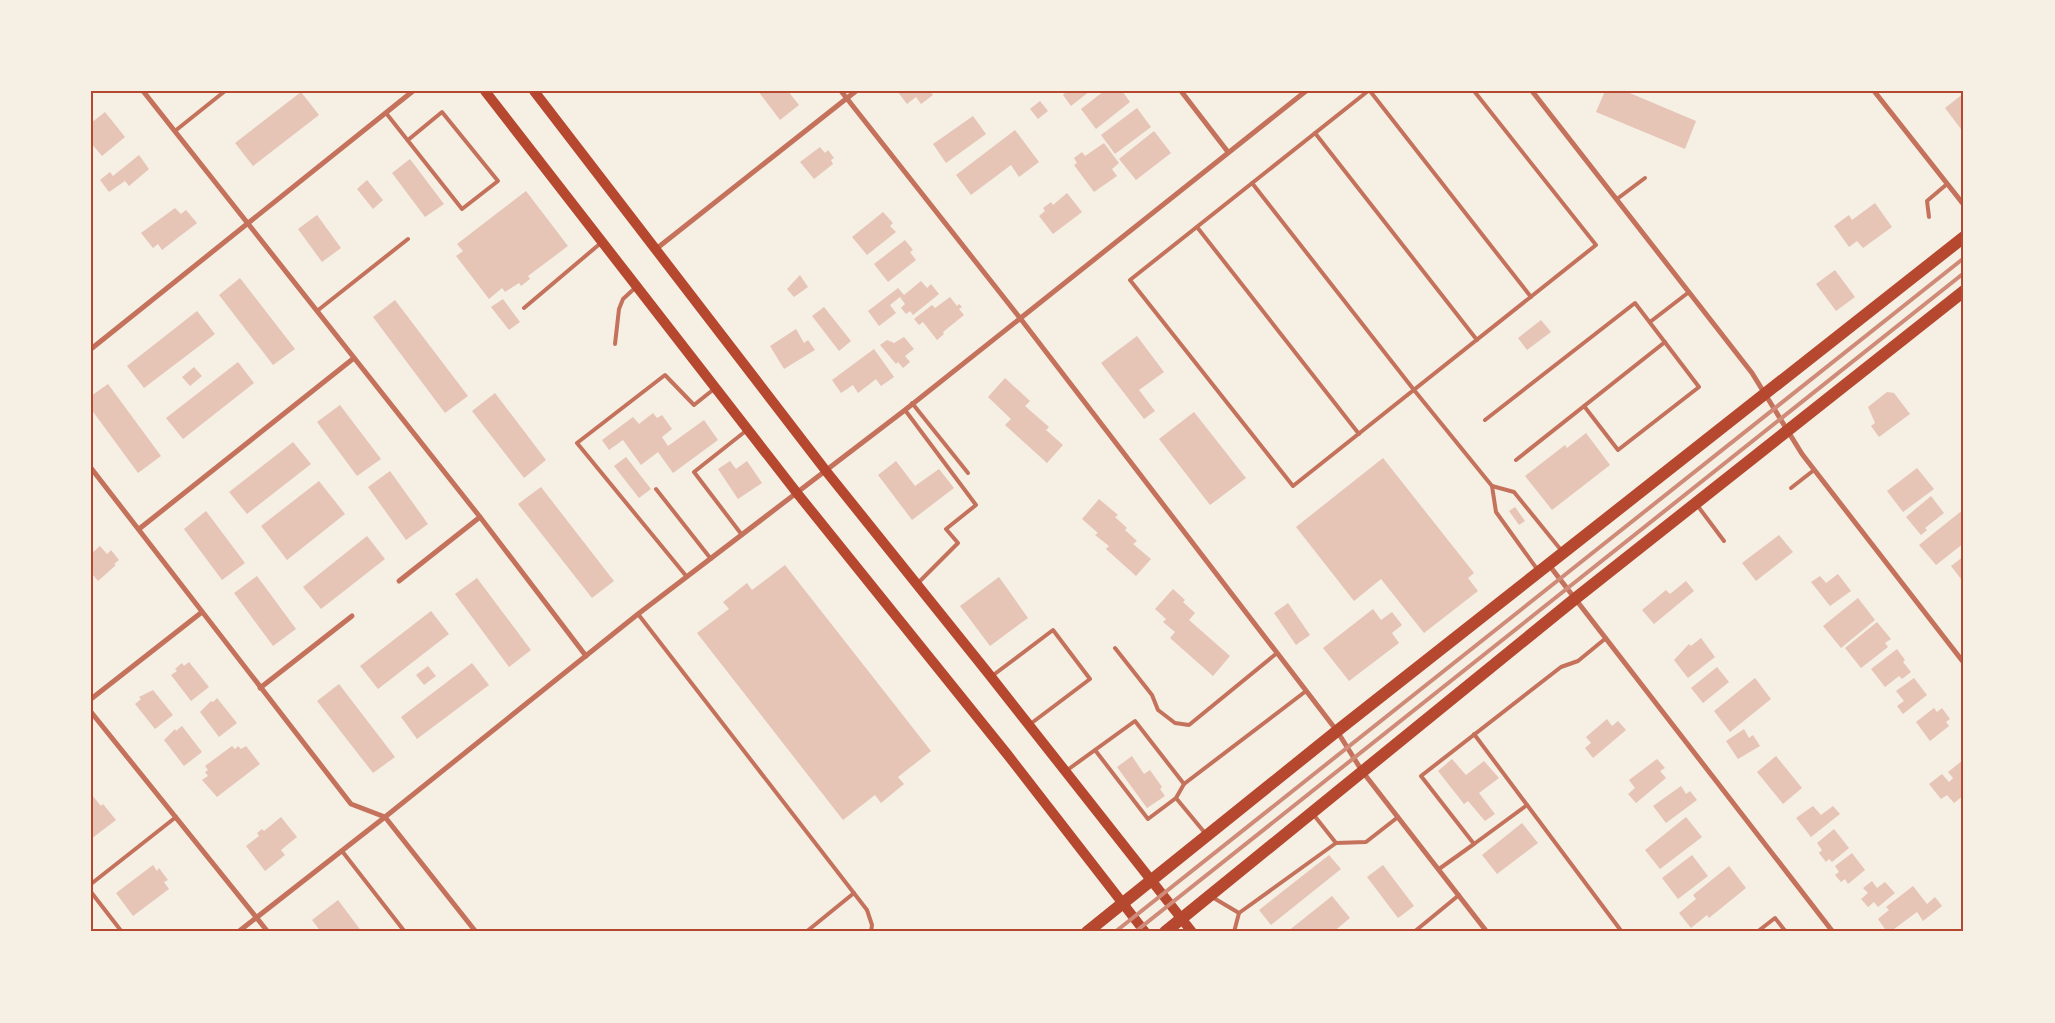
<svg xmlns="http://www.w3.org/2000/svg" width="2055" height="1023" font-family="Barlow,sans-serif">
  <rect width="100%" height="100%" fill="#f6efe4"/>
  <!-- building -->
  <g fill="#e6c5b7">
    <path d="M758 91H788L799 105 780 120Z"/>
    <path d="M899 91H930L933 95 921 104 916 97 907 104 898 92Z"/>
    <path d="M1067 91H1090L1071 106 1063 95Z"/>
    <path d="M1104 91H1122L1130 102 1096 129 1081 109Z"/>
    <path d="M1605 91H1625L1696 121 1685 149 1596 112Z"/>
    <path d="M301 92 319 115 253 166 235 143Z"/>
    <path d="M1964 93V133L1945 108Z"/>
    <path d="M1040 101 1048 111 1038 119 1030 109Z"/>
    <path d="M1137 108 1151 127 1115 154 1101 135Z"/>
    <path d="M105 112 125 137 102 156 91 143V123Z"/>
    <path d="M973 116 986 134 946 163 933 144Z"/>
    <path d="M1015 130 1039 162 1019 177 1011 165 971 195 956 175Z"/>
    <path d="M1154 131 1171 153 1136 180 1119 159Z"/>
    <path d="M1104 143 1119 163 1112 169 1117 176 1094 192 1074 165 1077 163 1074 158 1082 152 1085 156Z"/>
    <path d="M820 147 825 153 828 150 834 158 831 160 833 164 814 179 800 162Z"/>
    <path d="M139 155 149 169 129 186 125 181 109 192 100 180 110 172 113 176Z"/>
    <path d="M410 159 444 204 425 217 392 173Z"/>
    <path d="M367 180 383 200 373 209 357 189Z"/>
    <path d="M526 191 568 246 528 276 530 279 521 286 519 283 505 292 502 288 489 299 456 256 463 251 457 244Z"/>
    <path d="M1067 193 1082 212 1053 234 1039 216 1045 211 1043 208 1051 202 1053 205Z"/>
    <path d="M1875 203 1892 227 1863 248 1857 241 1849 247 1834 226 1849 215 1852 220Z"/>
    <path d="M175 208 181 214 186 210 197 223 162 250 158 244 153 248 141 233Z"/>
    <path d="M883 212 893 223 890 226 896 232 867 255 852 237Z"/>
    <path d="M317 215 341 248 322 262 298 229Z"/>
    <path d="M905 240 913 250 910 252 916 260 888 282 874 264Z"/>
    <path d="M1835 270 1855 297 1836 311 1816 284Z"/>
    <path d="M800 275 808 287 794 297 787 289Z"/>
    <path d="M240 278 295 349 273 365 219 295Z"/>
    <path d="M921 281 927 288 931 284 939 294 913 315 910 311 906 314 901 308 905 304 900 297 890 305 896 313 879 326 868 311 898 288 904 295Z"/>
    <path d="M950 297 957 306 959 304 962 307 959 309 964 315 943 332 944 334 937 340 923 322 919 325 914 319 932 305 935 308Z"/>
    <path d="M503 299 520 322 509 330 491 307Z"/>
    <path d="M395 300 468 396 445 413 373 317Z"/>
    <path d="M824 307 851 341 839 351 812 316Z"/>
    <path d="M197 311 215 334 144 388 127 366Z"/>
    <path d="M1541 320 1551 332 1527 350 1518 338Z"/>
    <path d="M796 329 804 343 808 340 815 350 784 369 770 346Z"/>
    <path d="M1137 336 1164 372 1139 390 1155 411 1144 419 1101 363Z"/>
    <path d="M904 337 914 349 905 356 910 362 903 368 898 362 896 364 880 345 887 340 894 343Z"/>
    <path d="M874 349 894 377 881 386 876 379 858 393 853 385 841 393 832 380Z"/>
    <path d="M238 362 254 383 183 439 166 418Z"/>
    <path d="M194 367 202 376 190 386 182 377Z"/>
    <path d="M1005 378 1030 401 1025 406 1049 427 1046 430 1063 445 1047 463 1005 425 1011 419 988 397Z"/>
    <path d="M108 384 161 456 138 473 91 409V396Z"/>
    <path d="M1887 392 1894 393 1910 414 1879 437 1871 426 1875 423 1868 407Z"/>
    <path d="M495 393 546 460 524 478 472 411Z"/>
    <path d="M340 405 381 459 357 476 317 422Z"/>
    <path d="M1194 412 1246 478 1210 505 1159 439Z"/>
    <path d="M653 413 657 418 662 415 672 429 662 437 668 446 704 420 718 440 673 473 658 452 641 465 623 440 609 450 602 440 633 417 639 424Z"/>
    <path d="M1586 433 1610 465 1552 510 1525 476 1565 445 1567 448Z"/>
    <path d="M293 442 311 464 247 514 229 492Z"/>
    <path d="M626 457 651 489 639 498 614 466Z"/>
    <path d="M1383 458 1474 573 1468 578 1478 591 1424 633 1381 579 1354 601 1296 527Z"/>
    <path d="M730 461 736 469 747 461 762 483 738 499 718 469Z"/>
    <path d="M896 461 915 486 939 469 954 488 912 520 878 475Z"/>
    <path d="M1917 468 1934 489 1903 512 1887 491Z"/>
    <path d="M390 471 428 524 406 540 368 487Z"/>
    <path d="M319 481 345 514 287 560 261 526Z"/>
    <path d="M541 487 614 581 592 598 518 504Z"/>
    <path d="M1931 496 1944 513 1925 528 1927 530 1921 535 1906 517Z"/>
    <path d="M1099 499 1118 515 1115 517 1127 528 1125 530 1137 541 1133 544 1151 559 1136 576 1106 549 1109 546 1095 535 1098 533 1082 519Z"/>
    <path d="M1515 507 1525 521 1519 525 1509 511Z"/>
    <path d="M1964 509V543L1936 565 1919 545Z"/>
    <path d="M206 511 245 563 222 580 184 529Z"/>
    <path d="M1779 535 1793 552 1756 581 1742 563Z"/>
    <path d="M367 536 385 559 321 609 303 587Z"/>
    <path d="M100 546 107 554 111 550 119 560 114 564 116 565 98 581 93 575 91 576V554Z"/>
    <path d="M1964 556V583L1951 566Z"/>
    <path d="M785 565 931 751 898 777 904 784 881 803 875 795 843 820 697 633 729 609 723 602 747 583 752 590Z"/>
    <path d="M1838 574 1851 591 1830 606 1811 582 1820 576 1826 583Z"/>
    <path d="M257 576 296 629 273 646 234 593Z"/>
    <path d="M999 577 1028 618 990 646 960 606Z"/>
    <path d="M477 578 531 650 509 667 455 594Z"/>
    <path d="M1686 581 1694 591 1654 624 1642 610 1666 590 1670 594Z"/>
    <path d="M1173 589 1185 600 1183 602 1195 613 1189 620 1230 656 1213 676 1170 638 1175 632 1163 622 1166 619 1155 609Z"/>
    <path d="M1858 598 1875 620 1841 648 1823 626Z"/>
    <path d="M1288 603 1310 635 1296 645 1274 613Z"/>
    <path d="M1373 609 1381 620 1392 612 1402 625 1392 633 1399 643 1349 681 1323 648Z"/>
    <path d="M431 611 449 634 378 689 360 666Z"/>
    <path d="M1877 622 1891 639 1885 643 1888 647 1861 668 1845 648Z"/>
    <path d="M1701 638 1715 657 1688 678 1674 660 1689 644 1691 646Z"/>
    <path d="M1897 649 1905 660 1903 662 1911 672 1902 679 1899 676 1885 687 1871 669Z"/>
    <path d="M189 662 209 687 191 701 171 675 177 671 175 669 182 663 184 666Z"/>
    <path d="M472 663 489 685 417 739 401 717Z"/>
    <path d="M428 666 436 676 424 685 416 675Z"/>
    <path d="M1717 667 1729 682 1703 703 1691 688Z"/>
    <path d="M1755 678 1771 699 1730 732 1714 711Z"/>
    <path d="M1914 678 1927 695 1903 714 1897 706 1904 701 1896 691Z"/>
    <path d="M339 684 395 757 373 773 317 701Z"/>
    <path d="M153 690 173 715 155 729 135 704 141 699 139 697Z"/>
    <path d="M217 698 237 723 219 737 200 712 211 701 213 702Z"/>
    <path d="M1934 708 1937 712 1942 708 1950 719 1946 722 1949 726 1930 741 1916 722Z"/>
    <path d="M1607 719 1612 726 1618 721 1626 730 1593 758 1585 748 1591 743 1586 737Z"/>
    <path d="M182 726 202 752 184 766 164 740 175 729 176 731Z"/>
    <path d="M1744 729 1749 738 1753 735 1760 746 1738 759 1726 741Z"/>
    <path d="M232 746 235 749 238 746 241 749 246 746 260 764 217 797 202 780 208 776 205 772 208 770 205 766Z"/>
    <path d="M1132 756 1144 774 1150 770 1162 787 1160 789 1165 796 1147 808 1117 767Z"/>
    <path d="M1776 756 1802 788 1783 804 1757 772Z"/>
    <path d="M1452 759 1466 775 1484 761 1499 778 1479 793 1495 814 1485 821 1468 801 1464 804 1438 771Z"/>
    <path d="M1657 759 1665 768 1660 771 1666 778 1636 803 1628 794 1635 788 1629 780Z"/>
    <path d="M1963 760 1964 795 1954 803 1947 795 1941 799 1929 784 1942 774 1949 782 1953 778 1948 772Z"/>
    <path d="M1681 786 1686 794 1690 791 1697 800 1666 823 1653 806Z"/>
    <path d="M91 794 101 806 103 804 116 820 91 839Z"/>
    <path d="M1813 806 1821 815 1833 806 1840 814 1811 837 1796 818Z"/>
    <path d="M281 817 297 837 281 850 285 855 265 871 246 846 259 836 257 833 262 829 264 831Z"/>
    <path d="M1686 817 1702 837 1660 869 1645 850Z"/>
    <path d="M1522 823 1538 843 1497 874 1482 855Z"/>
    <path d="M1834 829 1849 848 1832 862 1829 859 1826 862 1819 853 1822 850 1817 843Z"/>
    <path d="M1852 853 1865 870 1848 884 1845 879 1841 882 1835 875 1839 872 1835 866Z"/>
    <path d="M1329 855 1341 869 1271 925 1259 910Z"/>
    <path d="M1692 855 1708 876 1678 899 1662 878Z"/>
    <path d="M153 865 157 871 159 868 168 880 164 882 169 889 133 916 116 893Z"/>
    <path d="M1383 865 1414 906 1398 918 1367 877Z"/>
    <path d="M1729 866 1746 888 1709 918 1707 915 1691 928 1679 913 1696 899 1693 895Z"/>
    <path d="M1872 881 1877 888 1885 882 1895 893 1878 907 1874 902 1868 907 1861 899 1868 893 1863 888Z"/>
    <path d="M1913 886 1927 904 1935 897 1942 906 1923 921 1917 912 1890 932H1887L1878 919 1889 910 1886 907Z"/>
    <path d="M1332 896 1350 918 1333 932H1287Z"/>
    <path d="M338 900 362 932H321L312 920Z"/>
  </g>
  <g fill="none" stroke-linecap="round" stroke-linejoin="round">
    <!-- service -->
    <g stroke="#c5725c" stroke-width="4">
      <path d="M1368 91 1130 280 1293 486 1596 245 1474 91"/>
      <path d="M1370 91 1531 297"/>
      <path d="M386 113 462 209 498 181 442 112 408 140"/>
      <path d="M175 131 225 91"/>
      <path d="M1315 133 1477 340"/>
      <path d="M1252 183 1414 390 1492 486 1496 512 1537 569"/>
      <path d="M1617 199 1645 178"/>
      <path d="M1929 217 1927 201 1947 184"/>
      <path d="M1197 227 1359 434"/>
      <path d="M524 308 602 242"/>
      <path d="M317 311 408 239"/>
      <path d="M1650 322 1689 292"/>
      <path d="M615 344 619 309 623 299 636 287"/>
      <path d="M912 403 968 473"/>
      <path d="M905 410 976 505 946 529 958 543 918 583"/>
      <path d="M1485 420 1635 303 1699 387 1618 450 1584 406"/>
      <path d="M1516 460 1665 342"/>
      <path d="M1492 486 1514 492 1561 550"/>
      <path d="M1791 488 1814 470"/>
      <path d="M656 489 711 559"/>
      <path d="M1697 505 1724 541"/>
      <path d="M742 535 694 472 747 430"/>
      <path d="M687 577 577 443 665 375 694 405 714 389"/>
      <path d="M638 614 867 910 872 925 871 932"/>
      <path d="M1115 648 1152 695 1158 710 1175 723 1189 725 1277 653"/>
      <path d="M992 676 1053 630 1090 679 1029 725"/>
      <path d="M1474 734 1622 932"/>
      <path d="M1095 750 1148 819 1176 798 1205 833"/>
      <path d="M1066 771 1135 721 1184 784 1306 691"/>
      <path d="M1176 798 1184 784"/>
      <path d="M1336 843 1366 842 1398 817"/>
      <path d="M1474 844 1527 805"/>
      <path d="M342 851 405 932"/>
      <path d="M1439 869 1474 844 1421 776 1561 667 1578 661 1606 638"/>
      <path d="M91 884 176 817"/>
      <path d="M91 892 122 932"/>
      <path d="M1212 897 1239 913 1336 843 1313 814"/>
      <path d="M806 932 854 893"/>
      <path d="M1234 932 1239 913"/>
      <path d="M1414 932 1459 895"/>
      <path d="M1757 932 1775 918 1786 932"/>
    </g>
    <!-- minor -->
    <g stroke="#c5725c" stroke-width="5">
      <path d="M143 91 480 517 586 656"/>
      <path d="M841 91 1020 318 1337 731 1362 771 1487 932"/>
      <path d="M1181 91 1228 152"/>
      <path d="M1532 91 1752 373 1802 454 1964 663"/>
      <path d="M1874 91 1964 205"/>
      <path d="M656 249 856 91"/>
      <path d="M91 349 413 91"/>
      <path d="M91 468 351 804 385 817 476 932"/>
      <path d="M139 529 354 358"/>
      <path d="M1549 565 1833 932"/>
      <path d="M399 581 480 517"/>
      <path d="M260 688 352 616"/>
      <path d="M91 699 202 612"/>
      <path d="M91 712 268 932"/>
      <path d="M238 932 385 817 638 614 905 410 1306 91"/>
    </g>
    <!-- secondary -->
    <g stroke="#b5482f" stroke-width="10">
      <path d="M485 91 797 493 1007 754 1145 932"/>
      <path d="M534 91 826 471 988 673 1192 932"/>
    </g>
    <!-- primary -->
    <g stroke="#b5482f" stroke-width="12">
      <path d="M1087 932 1337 731 1964 237"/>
      <path d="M1165 932 1576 598 1964 291"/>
    </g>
    <!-- rail -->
    <g stroke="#cf8b77" stroke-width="4">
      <path d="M1115 932 1964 258"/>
      <path d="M1135 932 1964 273"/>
    </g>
  </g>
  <!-- border -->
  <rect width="2055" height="1023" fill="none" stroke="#f6efe4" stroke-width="185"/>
  <rect x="92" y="92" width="1870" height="838" fill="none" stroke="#b5482f" stroke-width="2"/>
</svg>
